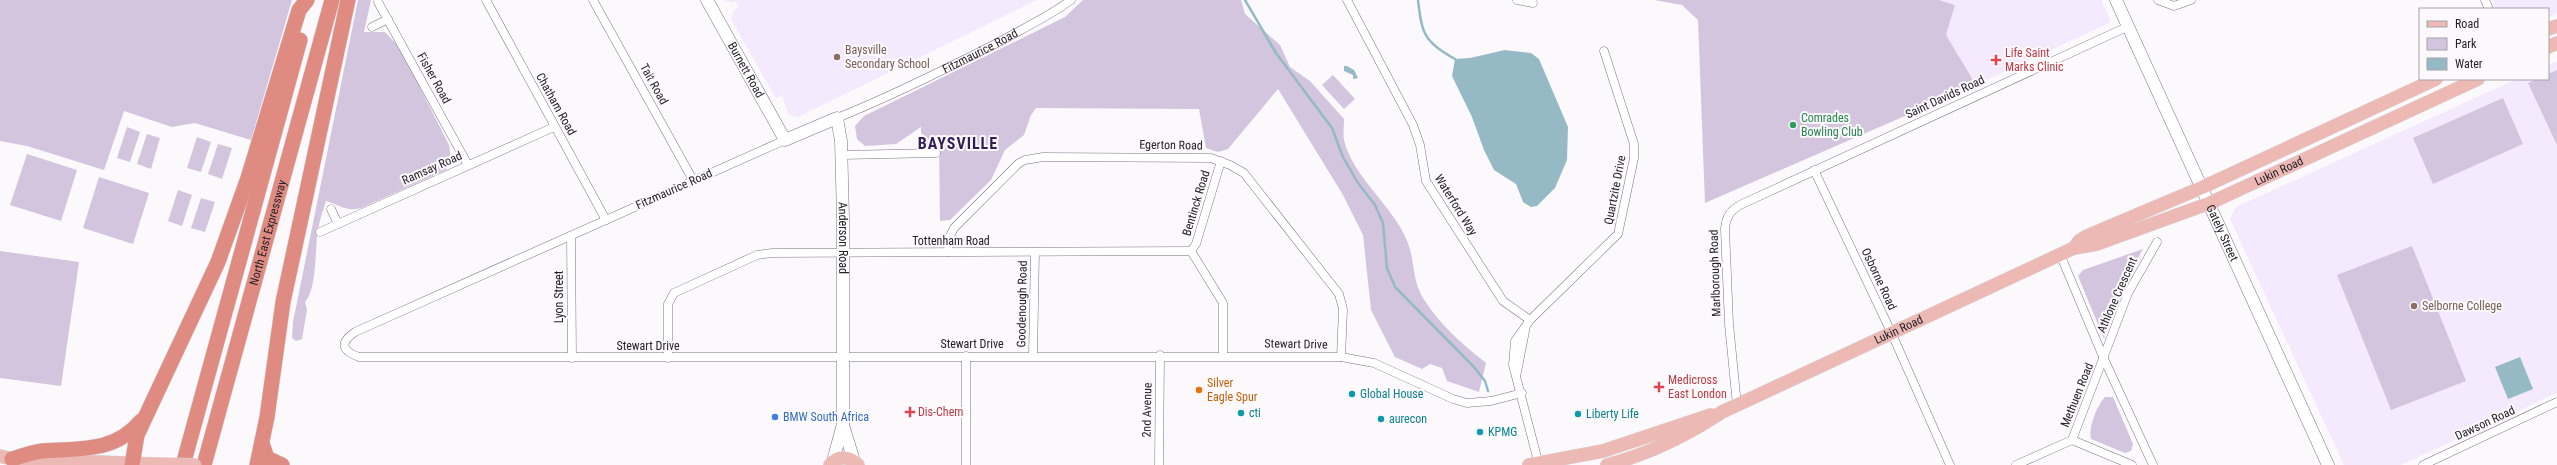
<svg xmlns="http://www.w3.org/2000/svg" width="2557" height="465" font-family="'Roboto Condensed',sans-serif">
  <rect width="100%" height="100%" fill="#fcf9fd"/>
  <!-- built -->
  <g fill="#f5e9fd">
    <path d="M724 0H1037L798 117 789 115 782 96 776 99 731 19 734 10 739 8 736 1 731 3Z"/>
    <path d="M1939 0H2101L2110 19 2109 23 1976 85 1946 35 1955 5Z"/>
    <path d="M2492 0H2557V13L2548 18V9H2496Z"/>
    <path d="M2557 61V393L2401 465H2344L2230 219 2236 207 2517 79H2548V65Z"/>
  </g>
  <!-- green -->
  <g fill="#d3c5dd">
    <path d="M0 0H292L251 140 195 123 172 127 124 111 104 170 27 146 0 141Z"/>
    <path d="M358 0H371L364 32H385L400 48 449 145 451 159 446 170 361 208C346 212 340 205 326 201 323 210 320 219 318 229 315 246 317 290 305 302L307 310 302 339 296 341 292 338 293 322Z"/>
    <path d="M1083 0H1241L1245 14 1280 45 1290 67 1310 81 1344 119C1344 125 1343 134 1344 140 1353 178 1394 206 1408 243 1415 262 1412 280 1423 298 1440 325 1462 344 1486 363L1479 392 1447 381 1442 368 1430 364 1422 369 1395 357 1371 310 1363 235 1343 195 1278 89 1228 149 1218 152 1206 148 1199 109 1036 108 1031 115 1024 135 1005 150 991 180 950 220 940 221 939 143 928 139 921 133V127L896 144 865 146 857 139 855 126 864 116 1065 17Z"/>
    <path d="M1654 0H1939L1955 5 1946 35 1976 85 1705 203 1698 20 1682 5Z"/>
    <path d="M2557 70V145L2528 83 2537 79H2548V74Z"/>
    <path d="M1333 75 1355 99 1344 109 1322 85Z"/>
    <path d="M2503 98 2523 144 2433 184 2413 138Z"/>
    <path d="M127 127 140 132 130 162 117 158Z"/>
    <path d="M147 134 160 138 151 169 137 164Z"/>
    <path d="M197 137 211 142 201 172 187 168Z"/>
    <path d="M218 144 232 148 222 179 208 174Z"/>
    <path d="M27 154 77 170 61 221 10 205Z"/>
    <path d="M99 177 149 193 133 244 83 228Z"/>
    <path d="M178 190 192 195 182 226 168 221Z"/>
    <path d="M201 198 215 202 205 232 191 228Z"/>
    <path d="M2412 246 2466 381 2391 410 2337 275Z"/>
    <path d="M2143 249 2118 294 2104 339 2078 276 2083 270Z"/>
    <path d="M0 251 79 262 61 386 0 378Z"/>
    <path d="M2105 397H2113L2133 444 2131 451 2125 453 2091 439C2088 428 2097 405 2105 397Z"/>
  </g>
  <!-- water -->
  <g fill="#96bac5">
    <path d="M1505 50 1531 53 1539 59 1568 127 1567 160 1555 188 1537 206 1531 207 1523 202 1516 184 1494 170 1484 150 1472 117 1452 76 1455 59 1470 58Z"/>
    <path d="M1344 66H1347L1354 70 1358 78 1353 79V75L1344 71Z"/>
    <path d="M2520 357 2533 389 2508 399 2495 367Z"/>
  </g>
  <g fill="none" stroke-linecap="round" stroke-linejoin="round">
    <!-- stream -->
    <g stroke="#96bac5" stroke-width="2.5">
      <path d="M1245 0 1276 53 1332 128 1343 157 1358 183 1375 205 1383 223 1387 268 1395 287 1474 367 1485 381 1488 391"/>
      <path d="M1418 0C1422 34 1424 42 1455 59"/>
    </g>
    <!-- street casing -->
    <g stroke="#7c7383" stroke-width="9">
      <g id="street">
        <path d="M486 0 606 220"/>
        <path d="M593 0 693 180"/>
        <path d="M1347 0 1413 125 1420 145 1426 181 1503 301 1530 320"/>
        <path d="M1517 0 1533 3"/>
        <path d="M2158 0 2174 6 2191 0"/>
        <path d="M2485 0 2489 9"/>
        <path d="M378 2 468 165"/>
        <path d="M372 27 388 19"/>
        <path id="s1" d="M837 118C892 96 944 70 997 43 1022 29 1048 17 1071 0"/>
        <path d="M785 140 355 332C339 343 342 351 359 357H1341L1374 363 1453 399 1467 403 1491 401 1522 393"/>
        <path d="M842 155 936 153"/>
        <path d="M1814 170 1892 334 1950 465"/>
        <path d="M331 209 338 224"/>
        <path d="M320 232 554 127"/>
        <path d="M571 236 572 358"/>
        <path d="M1191 251 1196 244 1221 161"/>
        <path d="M948 252 949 238 954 228 1019 163 1025 160 1043 157 1211 158 1230 165 1244 173 1339 294 1343 309 1341 357"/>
        <path d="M2060 254 2104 359 2153 465"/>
        <path d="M966 356V465"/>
        <path d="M1033 356 1035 252"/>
        <path d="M668 358V304L674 293 757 255 772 253 1191 251 1223 303V355"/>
        <path d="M1517 372 1526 326"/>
        <path d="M1737 405 1729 324 1725 229C1726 217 1730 211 1740 205L2129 26"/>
        <path d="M1159 465 1160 355"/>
        <path d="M1539 465 1513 365 1515 341 1530 320 1618 234 1634 158V144L1604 51"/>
        <path d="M2016 465 2072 440"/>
        <path d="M2132 465 2072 440 2128 293 2157 242"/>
        <path d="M2423 465 2557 402"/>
      </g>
    </g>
    <!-- secondary casing -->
    <g stroke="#7c7383" stroke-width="13">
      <g id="secondary">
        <path id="s2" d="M707 0 785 140 837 118 841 141 843 218V424L833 461"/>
        <path id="s3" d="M2116 0 2328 465"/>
        <path d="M843 425 854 461"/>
      </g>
    </g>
    <!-- primary casing -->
    <g stroke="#d8d7d8" stroke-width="14">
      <g id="primary">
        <path d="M2548 29 2557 26"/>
        <path d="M2548 47 2557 43"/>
        <path d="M2074 248 2079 241 2087 236 2203 187 2436 79"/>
        <path d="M0 456 12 459 152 464"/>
        <path d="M830 465C838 455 850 456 858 465"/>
        <path d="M1529 465 1603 451 1711 415"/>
        <path id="s4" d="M1607 465C1649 454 1686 436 1722 412L2074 248 2097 244 2210 203 2478 79"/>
      </g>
    </g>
    <!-- highway casing -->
    <g stroke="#d8d7d8" stroke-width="16">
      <g id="highway">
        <path d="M262 443 267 458 282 465"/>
        <path d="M12 459C22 456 32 452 42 451 80 448 114 453 141 421"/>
        <path d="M132 465 137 435 218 262 248 178 299 10 307 0"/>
        <path d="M183 465 300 40"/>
        <path id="s5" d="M204 465 332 0"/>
        <path d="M257 465 267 417 283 302 348 0"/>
      </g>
    </g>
    <!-- street -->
    <use href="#street" stroke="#fff" stroke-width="8"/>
    <!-- secondary -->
    <use href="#secondary" stroke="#fff" stroke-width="12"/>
    <!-- primary -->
    <use href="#primary" stroke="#ecb9b4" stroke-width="13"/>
    <!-- highway -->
    <use href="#highway" stroke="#e08b82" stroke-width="15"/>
    <!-- primary-bridge casing -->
    <g stroke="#d8d7d8" stroke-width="14" stroke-linecap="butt">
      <path id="primary-bridge" d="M152 464 195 465"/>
    </g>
    <!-- primary-bridge -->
    <use href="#primary-bridge" stroke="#ecb9b4" stroke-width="13"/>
  </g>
  <!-- markers -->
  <g fill="#8d6e63" stroke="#fcf9fd" stroke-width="1.5">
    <circle cx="837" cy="57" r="4"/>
    <circle cx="2414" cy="306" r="4"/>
  </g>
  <g fill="#e0444e" stroke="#fcf9fd" stroke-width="1.5">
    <path d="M1994 54h4v4h4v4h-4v4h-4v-4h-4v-4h4z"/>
    <path d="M1657 381h4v4h4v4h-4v4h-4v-4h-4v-4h4z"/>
    <path d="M908 406h4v4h4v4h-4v4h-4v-4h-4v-4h4z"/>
  </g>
  <circle fill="#2e9e5b" stroke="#fcf9fd" stroke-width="1.5" cx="1793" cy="125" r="4"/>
  <circle fill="#e8710a" stroke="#fcf9fd" stroke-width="1.5" cx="1199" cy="390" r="4"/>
  <g fill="#0f9aa8" stroke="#fcf9fd" stroke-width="1.5">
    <circle cx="1352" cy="394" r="4"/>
    <circle cx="1241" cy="413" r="4"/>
    <circle cx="1578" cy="414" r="4"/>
    <circle cx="1381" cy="419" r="4"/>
    <circle cx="1480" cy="432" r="4"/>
  </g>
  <circle fill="#3f7fe0" stroke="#fcf9fd" stroke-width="1.5" cx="775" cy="417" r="4"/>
  <g text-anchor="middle" stroke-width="4" stroke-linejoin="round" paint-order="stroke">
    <!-- education labels -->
    <g font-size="12" fill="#785e54" stroke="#fcf9fd" text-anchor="start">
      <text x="845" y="54">Baysville<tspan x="845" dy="14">Secondary School</tspan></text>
      <text x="2422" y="310">Selborne College</text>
    </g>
    <!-- street labels -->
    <g font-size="12" fill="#252128" stroke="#fcf9fd">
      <text dy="4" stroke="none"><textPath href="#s1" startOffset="158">Fitzmaurice Road</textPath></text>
      <text dy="4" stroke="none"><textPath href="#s2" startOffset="80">Burnett Road</textPath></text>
      <text transform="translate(434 78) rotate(61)" y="4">Fisher Road</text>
      <text transform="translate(654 84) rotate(61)" y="4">Tait Road</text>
      <text transform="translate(1945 97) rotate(-25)" y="4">Saint Davids Road</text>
      <text transform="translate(556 104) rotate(61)" y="4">Chatham Road</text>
      <text transform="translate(1171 145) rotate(1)" y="4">Egerton Road</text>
      <text transform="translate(432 168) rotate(-24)" y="4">Ramsay Road</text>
      <text dy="4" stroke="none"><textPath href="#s4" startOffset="735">Lukin Road</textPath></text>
      <text transform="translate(674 189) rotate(-24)" y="4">Fitzmaurice Road</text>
      <text transform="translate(1615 190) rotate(-79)" y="4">Quartzite Drive</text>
      <text transform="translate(1196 203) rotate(-73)" y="4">Bentinck Road</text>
      <text transform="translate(1456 205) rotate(58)" y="4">Waterford Way</text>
      <text dy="4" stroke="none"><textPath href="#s5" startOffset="241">North East Expressway</textPath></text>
      <text dy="4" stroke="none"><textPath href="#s3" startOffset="256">Gately Street</textPath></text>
      <text dy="4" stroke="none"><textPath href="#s2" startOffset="337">Anderson Road</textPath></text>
      <text x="951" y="245">Tottenham Road</text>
      <text transform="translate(1715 273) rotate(-92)" y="4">Marlborough Road</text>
      <text transform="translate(1879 279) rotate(65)" y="4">Osborne Road</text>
      <text transform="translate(2117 295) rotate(-66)" y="4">Athlone Crescent</text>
      <text transform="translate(559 297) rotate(-90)" y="4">Lyon Street</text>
      <text transform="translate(1022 304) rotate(-89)" y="4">Goodenough Road</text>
      <text dy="4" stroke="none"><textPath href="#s4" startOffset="322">Lukin Road</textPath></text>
      <text x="972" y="348">Stewart Drive</text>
      <text transform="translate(1296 344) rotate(1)" y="4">Stewart Drive</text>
      <text x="648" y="350">Stewart Drive</text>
      <text transform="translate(2077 395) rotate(-68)" y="4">Methuen Road</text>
      <text transform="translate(1147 410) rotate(-89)" y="4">2nd Avenue</text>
      <text transform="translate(2485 423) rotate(-25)" y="4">Dawson Road</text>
    </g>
    <!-- health labels -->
    <g font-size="12" fill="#be3a42" stroke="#fcf9fd" text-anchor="start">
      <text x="2005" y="57">Life Saint<tspan x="2005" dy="14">Marks Clinic</tspan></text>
      <text x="1668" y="384">Medicross<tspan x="1668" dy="14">East London</tspan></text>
      <text x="918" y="416">Dis-Chem</text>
    </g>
    <!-- leisure labels -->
    <g font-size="12" fill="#27864d" stroke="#fcf9fd" text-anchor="start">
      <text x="1801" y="122">Comrades<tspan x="1801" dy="14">Bowling Club</tspan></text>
    </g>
    <!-- food labels -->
    <g font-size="12" fill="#c56008" stroke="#fcf9fd" text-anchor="start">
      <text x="1207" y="387">Silver<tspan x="1207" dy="14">Eagle Spur</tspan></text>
    </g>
    <!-- culture labels -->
    <g font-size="12" fill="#0d838f" stroke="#fcf9fd" text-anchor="start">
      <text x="1360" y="398">Global House</text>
      <text x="1249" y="417">cti</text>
      <text x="1586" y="418">Liberty Life</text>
      <text x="1389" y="423">aurecon</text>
      <text x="1488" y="436">KPMG</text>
    </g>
    <!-- shop labels -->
    <g font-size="12" fill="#366cbe" stroke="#fcf9fd" text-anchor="start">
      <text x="783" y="421">BMW South Africa</text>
    </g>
    <!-- district labels -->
    <g font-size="16" font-weight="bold" letter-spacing="1" fill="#321d57" stroke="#fcf9fd">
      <text x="958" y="149">BAYSVILLE</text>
    </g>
  </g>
  <!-- legend -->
  <rect x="2419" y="8" width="130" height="72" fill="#fcf9fd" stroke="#a6a3a8"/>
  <rect x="2427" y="21" width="20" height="6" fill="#ecb9b4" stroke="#a6a3a8"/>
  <text x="2455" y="28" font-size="12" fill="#252128">Road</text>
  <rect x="2427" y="38" width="20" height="12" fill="#d3c5dd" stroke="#a6a3a8"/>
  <text x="2455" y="48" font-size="12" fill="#252128">Park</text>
  <rect x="2427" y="58" width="20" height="12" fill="#96bac5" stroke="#a6a3a8"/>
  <text x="2455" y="68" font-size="12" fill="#252128">Water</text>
</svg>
